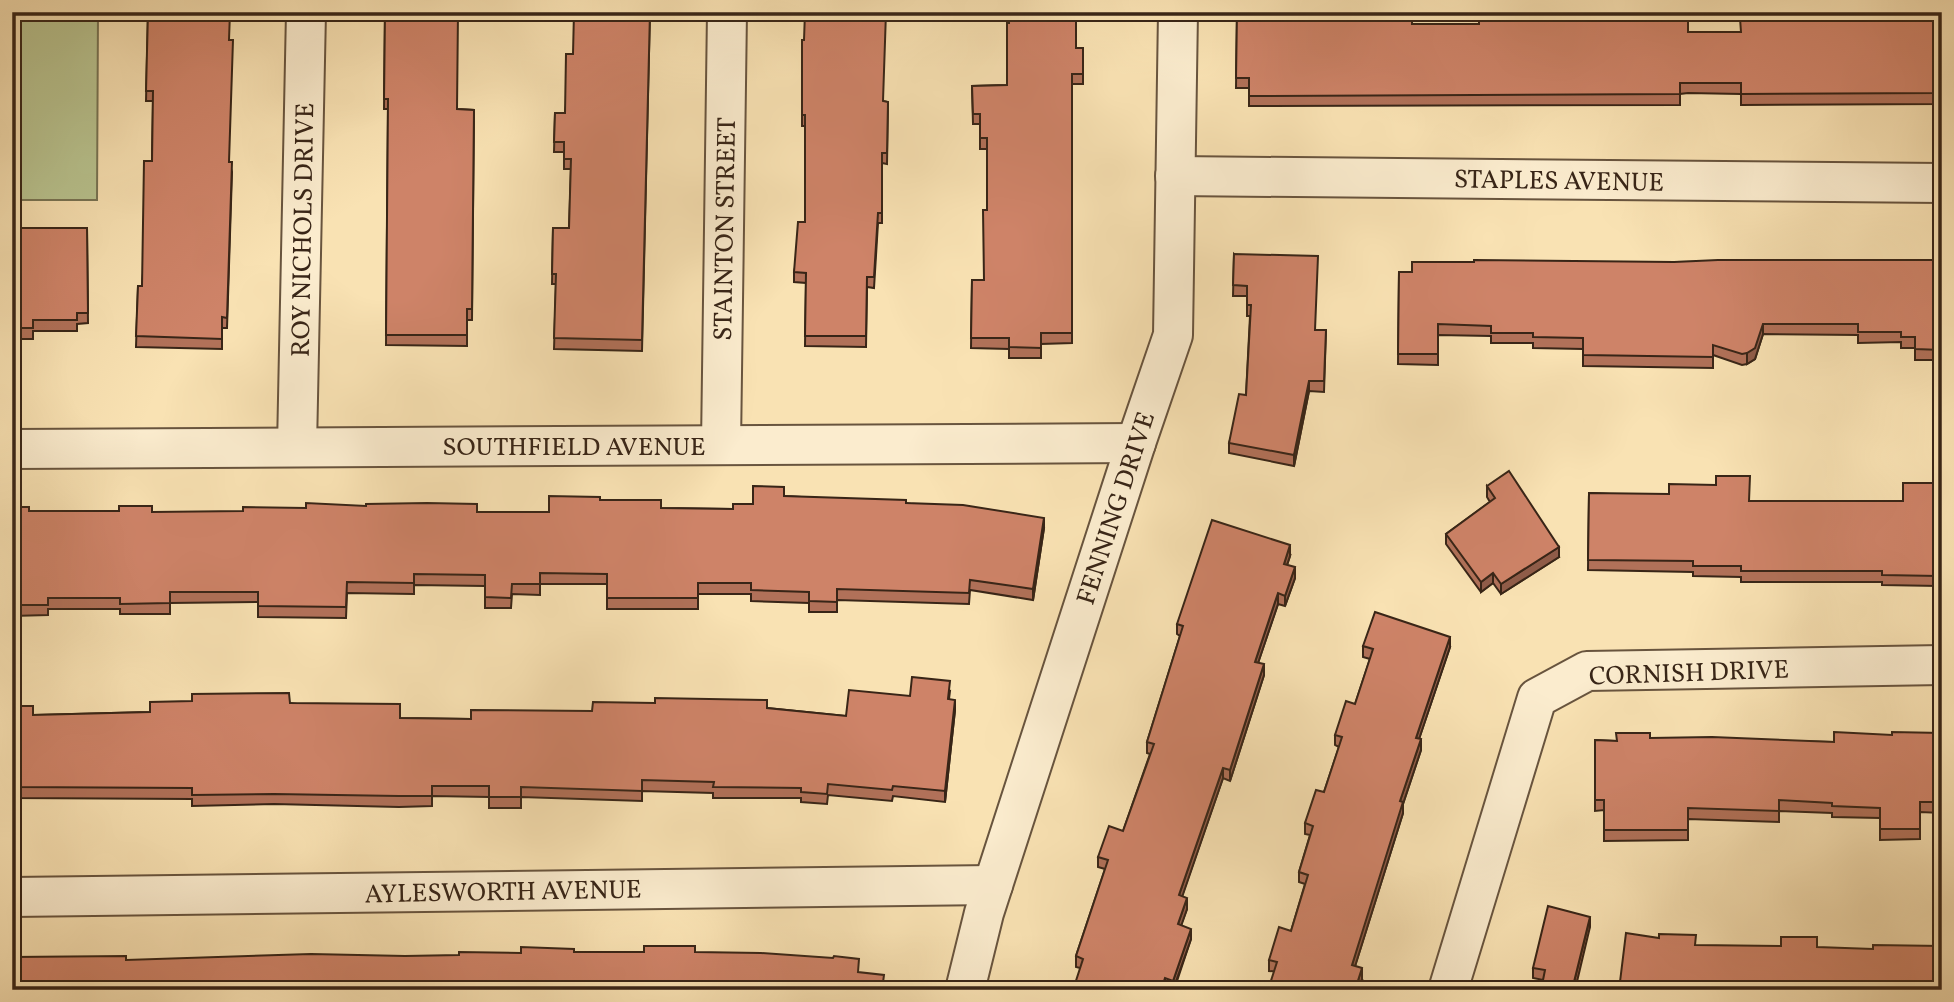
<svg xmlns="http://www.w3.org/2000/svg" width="1954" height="1002" font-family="Vollkorn,serif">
  <rect width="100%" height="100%" fill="#f9e2b3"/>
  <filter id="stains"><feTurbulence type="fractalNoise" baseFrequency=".00286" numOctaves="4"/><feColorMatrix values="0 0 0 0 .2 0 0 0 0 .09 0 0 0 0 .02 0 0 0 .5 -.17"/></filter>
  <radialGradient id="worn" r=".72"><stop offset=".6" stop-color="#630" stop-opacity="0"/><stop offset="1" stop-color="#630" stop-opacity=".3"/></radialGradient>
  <!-- green -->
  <path fill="#b9c490" stroke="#787454" stroke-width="2" d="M12 12H98L97 200H12Z"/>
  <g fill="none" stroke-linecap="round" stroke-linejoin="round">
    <!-- minor casing -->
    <g stroke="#68543e" stroke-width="42">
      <g id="minor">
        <path d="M1175 176 1942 183"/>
        <path d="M721 445 727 12"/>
        <path d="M297 447 306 12"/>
        <path d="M12 449 1136 443"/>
        <path d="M12 897 993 885"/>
        <path d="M965 990 984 913 1136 443 1173 335 1178 12"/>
        <path d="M1448 990 1537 698 1587 671 1942 665"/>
      </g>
    </g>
    <!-- minor -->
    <use href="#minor" stroke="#fbecce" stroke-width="38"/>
  </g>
  <!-- wall -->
  <g fill="#b17159" stroke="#382517" stroke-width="2">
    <path d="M148 12 229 40V162L232 172 227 328H222V349L136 347 138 286H142L152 161 153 101H146Z"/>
    <path d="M385 12 457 109 474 110 472 320H467V346L386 345 388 109H384Z"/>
    <path d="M650 12 642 351 554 349 556 284H552L553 228H569L571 169H564V152H554L555 113H565L573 54Z"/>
    <path d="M1237 12 1278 18 1412 24 1688 32H1741L1754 18 1824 13 1942 12V104L1741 105V94L1688 93 1680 94V105L1249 106V88H1236Z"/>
    <path d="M1009 23 1076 48H1083V84H1072V343L1041 344V358H1009V349L971 348 972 280H984L987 210V149H980V124H973L972 86 1007 85Z"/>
    <path d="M802 40H804L883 101 888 102 887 164 882 163V223H878L874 288 867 287 866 347 805 346 806 283 794 282V272L805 222V126H802Z"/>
    <path d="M12 228H87L88 323 77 324V331H33V339H12Z"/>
    <path d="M1234 254 1315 330H1326L1324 392 1309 391 1294 466 1229 453V443L1246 395 1250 316H1247V296H1233Z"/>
    <path d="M1942 260V360H1915V348H1901V342L1858 343V335L1763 334 1755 359 1747 364 1742 365 1713 355V368L1583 366V349L1533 348V343H1491V336L1438 335V365L1398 364 1399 272H1412L1474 262H1674Z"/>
    <path d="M1487 486 1559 557 1501 594 1493 583 1481 592 1446 544V534L1490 502 1487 497Z"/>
    <path d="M1589 493 1750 501H1903L1942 499V574H1938V586L1882 585V582H1741V577L1693 576V572L1588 570Z"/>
    <path d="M784 496 906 503 1044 528 1033 600 970 590 969 604 837 600V612H809V603L751 601V594H698V609H607V584H540V595L512 594 511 608H485V586L414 585V594L347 593 346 618 258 617V602L170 603V614H120V609H48V615L12 616V507L29 511 152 512H549L600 500 661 508 733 509Z"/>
    <path d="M1290 556 1287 565 1295 578 1285 606 1278 604 1258 663 1264 675 1230 781 1223 778 1182 896 1187 909 1181 925 1191 939 1174 990H1169L1076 967V956L1105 869 1098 867V857L1123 831 1150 754 1147 753V742L1180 636 1177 634V624Z"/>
    <path d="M1363 646 1450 647 1419 739 1421 750 1403 804V813L1355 966 1362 979 1269 971V960L1291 931 1305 884 1299 882V872L1310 835 1305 834V823L1324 792 1339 747 1335 745V735L1355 704 1370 659 1363 657Z"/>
    <path d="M950 691 949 699 955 710 945 802 893 796 892 801 828 795 827 804 801 802V798H713V793L642 791V801L521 797V808H489V797L432 796V806L399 807 274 804 192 806V799L12 798V706L33 715 150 712 290 703 400 718 471 719 592 711 767 708 846 716 910 696Z"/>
    <path d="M1942 733V813L1920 812V839L1880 840V818L1832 817V813L1779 811V822L1688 819V840L1604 841V810L1595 811V740L1617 741 1650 738 1834 742 1892 735Z"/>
    <path d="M1590 927 1543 980 1533 978V968Z"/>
  </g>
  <!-- shaded-wall -->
  <g fill="#905c49" stroke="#382517" stroke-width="2">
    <path d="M1763 324V334L1755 359 1747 364V353Z"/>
    <path d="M1309 381V391L1294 466V455Z"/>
    <path d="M1044 518V528L1033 600V589Z"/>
    <path d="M1290 545V556L1284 574V564Z"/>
    <path d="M1559 547V557L1501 594V584Z"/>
    <path d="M1295 567V578L1285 606V596Z"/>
    <path d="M1493 573V583L1481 592V582Z"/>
    <path d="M1278 593V604L1255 672V662Z"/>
    <path d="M1450 637V647L1416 748V738Z"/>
    <path d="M1264 664V675L1230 781V770Z"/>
    <path d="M955 700V710L945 802V791Z"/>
    <path d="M1421 739V750L1403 804V813L1352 976V965L1400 801Z"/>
    <path d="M1223 768V778L1179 906V895Z"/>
    <path d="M1187 898V909L1178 935V924Z"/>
    <path d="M1590 917V927L1575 990H1572Z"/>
    <path d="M1191 929V939L1173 990V981Z"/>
    <path d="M1362 968V979L1359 990H1355Z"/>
    <path d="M1165 978V990H1161Z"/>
  </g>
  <!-- building -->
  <g fill="#ce8368" stroke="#382517" stroke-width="2">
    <path d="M148 12H230L229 40H233L229 162H232L227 318 222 317V339L136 336 138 286H142L144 161H152L153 91H146Z"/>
    <path d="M385 12H458L457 109 474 110 472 309H467V335H386L388 99H384Z"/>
    <path d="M574 12H650L642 340 554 338 556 274H552L553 228H569L571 159H564V142H554L555 113H565L566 54H573Z"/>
    <path d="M805 12H886L883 101 888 102 887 153H882V213H878L874 277H867L866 336H805L806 273 794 272 798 222H805V115H802V40H804Z"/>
    <path d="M1009 12H1076V48H1083V74H1072V333H1041V348L1009 347V338H971L972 280H984L983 210H987V138H980V114H973L972 86 1007 85V23H1009Z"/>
    <path d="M1237 12H1269V16H1278V18L1412 20V24H1479V12H1688V32H1741L1740 18H1754V12H1942V93L1741 94V83H1680V94L1249 96V78H1236Z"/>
    <path d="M12 228H87L88 313H77V320H33V328H12Z"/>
    <path d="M1234 254 1318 256 1315 330H1326L1324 381H1309L1294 455 1229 443 1239 394 1246 395 1251 305H1247V286L1233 285Z"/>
    <path d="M1474 260 1674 262 1718 260H1942V350L1915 349V337H1901V332H1858V324H1763L1755 348 1747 353 1742 354 1713 345V357L1583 355V338L1533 337V333H1491V326L1438 324V354H1398L1399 272H1412V262H1474Z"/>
    <path d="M1509 471 1559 547 1501 584 1493 573 1481 582 1446 534 1495 498 1487 486Z"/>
    <path d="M1716 476H1750L1749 501H1903V483H1941L1942 564H1938V576L1882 575V571H1741V566H1693V561L1588 560 1589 493 1669 494V484L1716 485Z"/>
    <path d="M753 486 784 487V496L906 500V503L963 505 1044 518 1033 589 970 580 969 593 837 589V602L809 601V592L751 590V583H698V598H607V574L540 573V584H512L511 598 485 597V575L414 574V583L347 582 346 607 258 606V592H170V603L120 604V598H48V605H12V507H29V511H119V506H152V512L243 511V507L306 508V503L366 506V504L427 503 477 504V512H549V496L600 497V500H661V508L733 509V504H753Z"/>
    <path d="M1212 520 1290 545 1284 564 1295 567 1285 596 1278 593 1255 662 1264 664 1230 770 1223 768 1179 895 1187 898 1178 924 1191 929 1173 981 1165 978 1161 990H1073L1083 959 1076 956 1108 860 1098 857 1109 826 1123 831 1154 744 1147 742 1183 626 1177 624Z"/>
    <path d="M1375 612 1450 637 1416 738 1421 739 1400 801 1403 802 1352 965 1362 968 1355 990H1268L1277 962 1269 960 1279 927 1291 931 1308 875 1299 872 1313 826 1305 823 1316 790 1324 792 1342 737 1335 735 1346 701 1355 704 1373 649 1363 646Z"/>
    <path d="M912 677 950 681 948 699 955 700 945 791 893 786 892 790 828 784 827 794 801 792V788L713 787 714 782 642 780V791L521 787V797H489V786H432V796H399L274 794 192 795V788L12 787V706H33V715L150 712V702L192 701V694L289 693 290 703 400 704V718L471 719V710L592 711 593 702 655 703V698L767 700V708L846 716 849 690 910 696Z"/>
    <path d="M1834 732 1892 735V732L1942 733V802H1920V829H1880V808L1832 806V803L1779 800V811L1688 808V830H1604V800H1595V740L1617 741 1616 733H1650V738L1712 737 1834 742Z"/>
    <path d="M1548 906 1590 917 1572 990H1541L1545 970 1533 968Z"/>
    <path d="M1626 933 1659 938V934L1696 935 1695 945 1781 946V937H1817V947L1873 949V945L1942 946V990H1619Z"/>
    <path d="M644 946H695V952L761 953 833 958 834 956 859 959 858 972 884 975 882 990H12V957L126 956V960L311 954 405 956 459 955V952L521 953V947L574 949V952H644Z"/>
  </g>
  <g text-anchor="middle" stroke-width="6" stroke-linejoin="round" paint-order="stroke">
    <!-- street labels -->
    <g font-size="26" fill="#382517" stroke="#fbecce">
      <text transform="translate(1559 180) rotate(1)" y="9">STAPLES AVENUE</text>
      <text transform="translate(724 229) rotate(-89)" y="9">STAINTON STREET</text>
      <text transform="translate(302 230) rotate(-89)" y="9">ROY NICHOLS DRIVE</text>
      <text x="574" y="455">SOUTHFIELD AVENUE</text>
      <text transform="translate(1115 508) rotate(-72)" y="9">FENNING DRIVE</text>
      <text transform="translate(1689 672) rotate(-2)" y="9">CORNISH DRIVE</text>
      <text transform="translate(503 891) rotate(-1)" y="9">AYLESWORTH AVENUE</text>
    </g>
  </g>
  <!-- margin -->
  <rect width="1954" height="1002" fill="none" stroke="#f9e2b3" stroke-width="42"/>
  <rect x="14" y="14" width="1926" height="974" fill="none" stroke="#382517" stroke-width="3.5"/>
  <rect x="21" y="21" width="1912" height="960" fill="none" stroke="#382517" stroke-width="2"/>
  <rect width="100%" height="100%" filter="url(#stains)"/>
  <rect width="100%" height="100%" fill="url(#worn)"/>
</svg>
